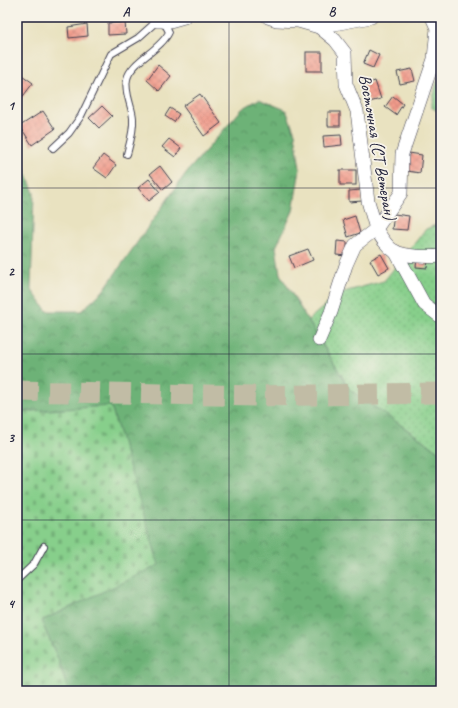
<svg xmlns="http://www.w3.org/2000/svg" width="458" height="708" font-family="Caveat,sans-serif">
  <defs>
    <pattern id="green-dots" width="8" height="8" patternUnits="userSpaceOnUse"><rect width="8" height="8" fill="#87cf8b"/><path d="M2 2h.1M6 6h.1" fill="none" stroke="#74b179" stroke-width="1.8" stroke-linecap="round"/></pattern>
    <pattern id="forest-crowns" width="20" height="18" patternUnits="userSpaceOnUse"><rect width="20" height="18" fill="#6db277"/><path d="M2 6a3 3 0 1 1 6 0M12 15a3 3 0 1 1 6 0" fill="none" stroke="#599063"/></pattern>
    <pattern id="cemetery-stones" width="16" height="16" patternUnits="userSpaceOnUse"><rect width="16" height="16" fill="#87cf8b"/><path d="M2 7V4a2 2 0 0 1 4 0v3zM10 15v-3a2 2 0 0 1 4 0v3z" fill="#74b179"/></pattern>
    <pattern id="building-cross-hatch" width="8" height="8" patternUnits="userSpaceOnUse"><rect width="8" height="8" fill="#f29b8b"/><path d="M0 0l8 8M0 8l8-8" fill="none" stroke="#cf8579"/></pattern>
  </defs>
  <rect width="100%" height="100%" fill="#f7f3e8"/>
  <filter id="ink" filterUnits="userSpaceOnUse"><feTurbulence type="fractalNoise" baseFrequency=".025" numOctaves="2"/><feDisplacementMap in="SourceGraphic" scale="8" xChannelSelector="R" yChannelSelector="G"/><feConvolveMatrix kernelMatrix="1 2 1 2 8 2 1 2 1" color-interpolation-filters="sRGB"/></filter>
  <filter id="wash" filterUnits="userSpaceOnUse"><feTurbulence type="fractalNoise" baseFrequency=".012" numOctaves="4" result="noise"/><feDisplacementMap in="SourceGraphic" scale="16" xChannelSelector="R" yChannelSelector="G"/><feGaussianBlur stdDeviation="0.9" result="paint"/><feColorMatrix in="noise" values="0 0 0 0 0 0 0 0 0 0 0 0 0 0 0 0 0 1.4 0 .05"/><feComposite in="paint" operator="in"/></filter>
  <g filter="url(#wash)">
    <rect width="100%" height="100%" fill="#e9e2c0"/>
    <!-- green -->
    <g fill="url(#green-dots)" stroke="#547863">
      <path d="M441 78V113L431 107 437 82Z"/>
      <path d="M441 223V453L350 390 308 320 340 293 384 281 426 229Z"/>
    </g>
    <!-- forest -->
    <path fill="url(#forest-crowns)" stroke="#486a59" d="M259 99 286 110 295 133 300 169 293 211 276 247 280 274 350 390 441 453V691H68L58 659 41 621 158 565 111 406 17 412V149L34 193 31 289 47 311H81L103 291 186 173 242 109Z"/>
    <!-- cemetery -->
    <path fill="url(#cemetery-stones)" stroke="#547863" d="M111 406 159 565 41 621 58 659 68 691H17V412Z"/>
    <g id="blocks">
      <!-- building -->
      <g fill="url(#building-cross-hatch)">
        <path d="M125 22 126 34 108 35V23Z"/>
        <path d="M87 24 88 36 69 38 68 27Z"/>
        <path d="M369 50 379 55 373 68 363 64Z"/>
        <rect x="306" y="52" width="16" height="19"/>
        <path d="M158 65 171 76 159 91 147 80Z"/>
        <path d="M412 69 415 81 400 84 397 72Z"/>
        <path d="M19 73 33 83 21 99 17 96V77Z"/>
        <path d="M375 81 381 99 369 102 363 85Z"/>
        <path d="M200 94 221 123 204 136 183 106Z"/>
        <path d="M393 96 403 104 396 115 385 107Z"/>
        <path d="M102 106 112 116 99 128 89 118Z"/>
        <path d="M170 108 179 114 174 122 165 116Z"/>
        <path d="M43 111 55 129 32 145 20 126Z"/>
        <rect x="328" y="112" width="12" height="14"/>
        <path d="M341 135 342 145 324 147 323 136Z"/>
        <path d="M169 139 181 148 175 157 162 147Z"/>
        <path d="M409 153 422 155 420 173 407 171Z"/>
        <path d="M103 155 116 165 107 178 93 168Z"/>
        <path d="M160 166 172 182 163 190 150 174Z"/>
        <rect x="340" y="170" width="16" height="15"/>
        <path d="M149 179 160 192 149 201 138 188Z"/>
        <path d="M361 190 362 201 349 202V191Z"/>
        <path d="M394 214 409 216 407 230 392 229Z"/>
        <path d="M355 216 360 233 348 237 343 220Z"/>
        <path d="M337 241 347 242V256L336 255Z"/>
        <path d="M308 249 313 260 294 268 289 256Z"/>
        <path d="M381 254 389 268 378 274 370 260Z"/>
        <path d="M417 258 428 260 427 268 416 267Z"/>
      </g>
    </g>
  </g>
  <g filter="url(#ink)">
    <use href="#blocks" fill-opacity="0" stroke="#403f4f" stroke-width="1"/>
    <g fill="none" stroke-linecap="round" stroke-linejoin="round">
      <!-- trunk-tunnel -->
      <path stroke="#c1bca5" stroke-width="21" stroke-dasharray="21 10" stroke-linecap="butt" d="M17 391 257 396 441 393"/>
      <!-- service casing -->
      <g stroke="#403f4f" stroke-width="8">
        <g id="service">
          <path d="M53 148 69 133 81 116 111 54 138 38 157 21 166 26 169 32C161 50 131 61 127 79 124 92 132 106 133 118 134 130 130 143 127 154"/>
          <path d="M17 580 34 564 44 546"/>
        </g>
      </g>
      <!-- minor casing -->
      <g stroke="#403f4f" stroke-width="14">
        <g id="minor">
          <path d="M153 17 157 21H170L184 17"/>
          <path d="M268 17 277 20 298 21 319 27 371 17"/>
          <path d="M432 17 437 28 434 59 402 154 401 193 376 229C381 237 386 246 394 251 405 257 429 257 441 256"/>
          <path d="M319 27 335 40 345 53 346 84 357 111 368 201 376 229 355 245 346 265 331 312 319 340"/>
          <path d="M395 251 424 304 441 317"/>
        </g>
      </g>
      <!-- service -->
      <use href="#service" stroke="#fff" stroke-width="6"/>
      <!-- minor -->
      <use href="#minor" stroke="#fff" stroke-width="13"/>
    </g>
  </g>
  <!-- grid -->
  <path fill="none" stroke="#22223b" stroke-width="1" stroke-opacity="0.55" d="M229 17V691M17 188H441M17 354H441M17 520H441"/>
  <g text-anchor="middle" stroke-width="3.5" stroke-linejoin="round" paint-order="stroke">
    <!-- street labels -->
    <g font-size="17" fill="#22223b" stroke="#f7f3e8">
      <text transform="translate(378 147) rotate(80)" y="6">Восточная (СТ Ветеран)</text>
    </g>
  </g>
  <!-- margin -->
  <rect width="458" height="708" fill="none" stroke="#f7f3e8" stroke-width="44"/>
  <rect x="22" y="22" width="414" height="664" fill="none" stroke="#22223b" stroke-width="1.5"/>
  <g font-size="13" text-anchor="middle" font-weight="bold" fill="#22223b">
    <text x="126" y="16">A</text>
    <text x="332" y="16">B</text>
    <text x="11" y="110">1</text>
    <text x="11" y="276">2</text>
    <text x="11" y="442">3</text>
    <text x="11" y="608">4</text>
  </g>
</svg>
